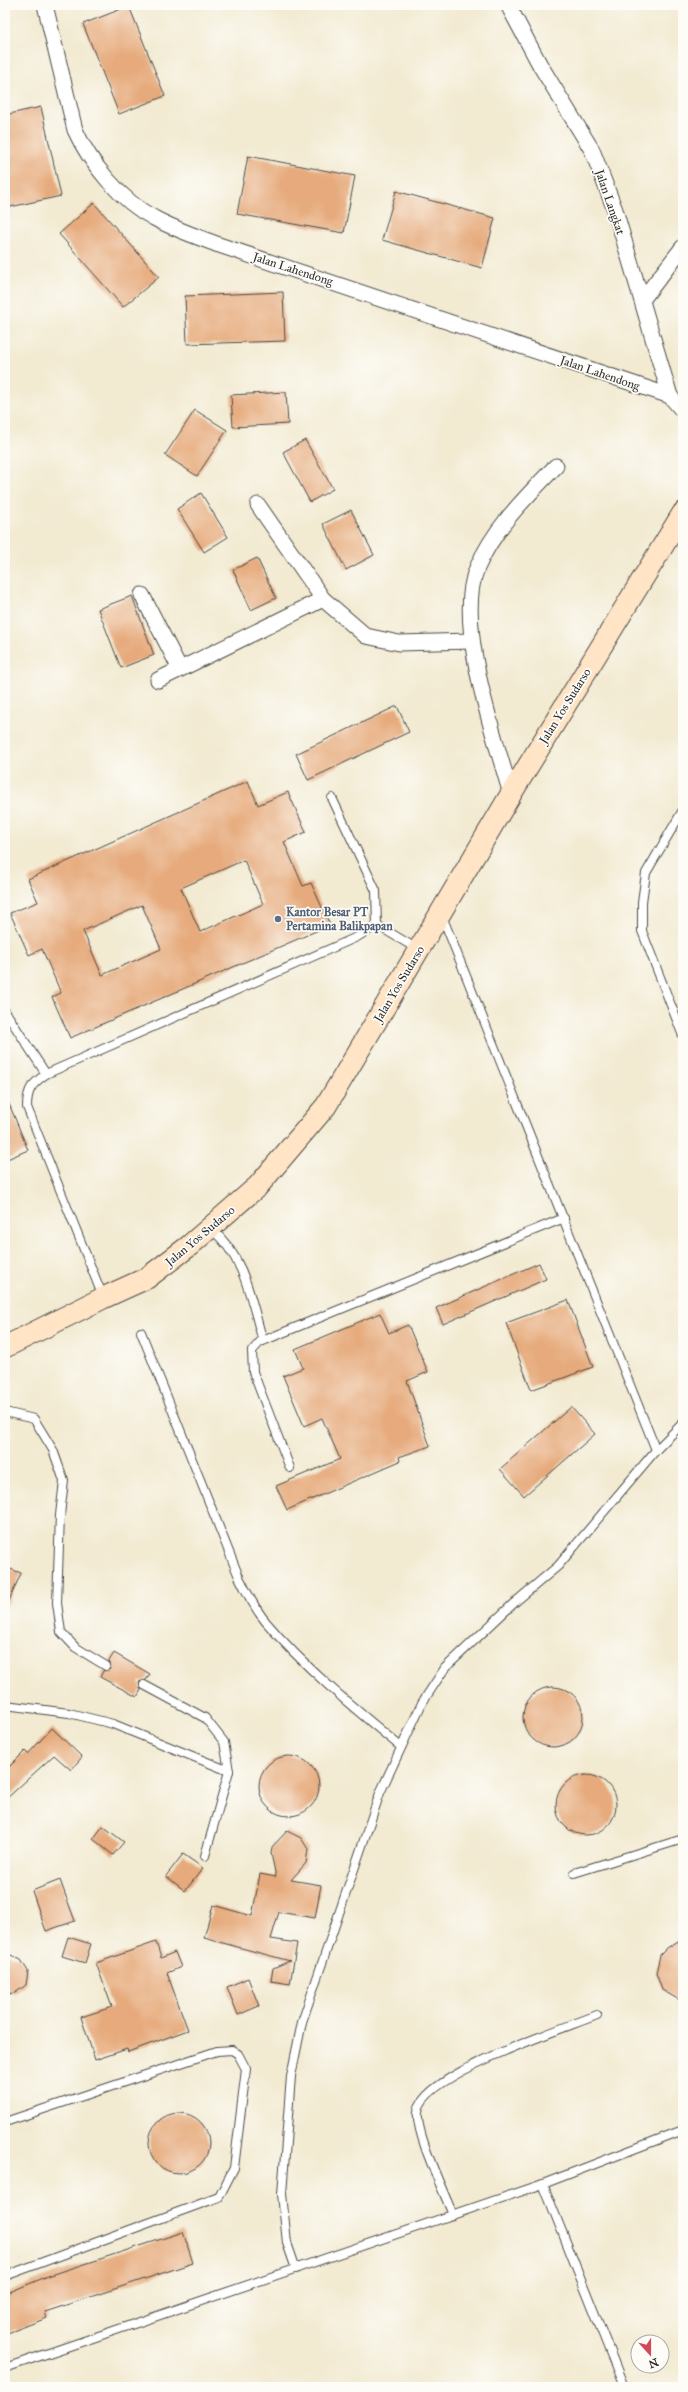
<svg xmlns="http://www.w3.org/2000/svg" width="688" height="2392" font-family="'IM FELL Great Primer',serif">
  <rect width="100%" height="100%" fill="#fdfcf7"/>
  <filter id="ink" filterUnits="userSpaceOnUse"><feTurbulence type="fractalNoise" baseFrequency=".025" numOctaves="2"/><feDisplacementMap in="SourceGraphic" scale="8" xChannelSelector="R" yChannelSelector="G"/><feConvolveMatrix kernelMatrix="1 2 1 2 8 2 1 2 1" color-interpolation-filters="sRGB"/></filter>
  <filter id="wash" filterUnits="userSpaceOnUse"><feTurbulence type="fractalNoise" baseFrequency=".012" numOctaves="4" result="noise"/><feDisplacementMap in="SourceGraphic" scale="16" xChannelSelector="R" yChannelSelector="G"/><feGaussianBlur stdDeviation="0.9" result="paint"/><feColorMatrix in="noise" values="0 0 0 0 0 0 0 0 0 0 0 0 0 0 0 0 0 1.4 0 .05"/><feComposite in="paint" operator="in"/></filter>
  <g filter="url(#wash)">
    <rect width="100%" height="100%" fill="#f2ead1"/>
    <g id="blocks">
      <!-- building -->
      <g fill="#e6aa7c" fill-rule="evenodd">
        <path d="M129 6 165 96 119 114 83 24Z"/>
        <path d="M41 107 61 196 10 207 5 185V115Z"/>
        <path d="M248 156 355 176 344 233 237 214Z"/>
        <path d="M396 191 495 218 482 268 382 240Z"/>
        <path d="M94 203 159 277 123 307 59 234Z"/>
        <path d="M283 292 285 341 187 344 185 296Z"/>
        <path d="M286 392 288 424 233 427 231 395Z"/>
        <path d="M195 410 227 430 197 476 165 455Z"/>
        <path d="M305 440 333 489 310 502 283 452Z"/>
        <path d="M201 493 228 537 204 552 177 509Z"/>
        <path d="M351 510 374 555 346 570 323 524Z"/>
        <path d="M257 558 276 598 251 610 233 570Z"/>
        <path d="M132 596 154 655 121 668 98 609Z"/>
        <path d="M397 706 409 732 308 780 296 754Z"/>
        <path d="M248 781 258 805 288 792 306 832 284 842 303 886 311 883 330 925 70 1038 52 997 61 993 42 949 29 955 10 913 38 902 28 879ZM244 860 263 904 200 932 181 888ZM142 905 161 949 102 975 83 931Z"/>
        <path d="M5 1094 28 1150 5 1160Z"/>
        <path d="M539 1263 546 1279 443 1324 436 1308Z"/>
        <path d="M568 1300 593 1367 531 1390 506 1323Z"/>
        <path d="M380 1313 389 1333 408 1325 428 1372 407 1381 430 1446 399 1457 400 1461 287 1510 276 1486 340 1459 322 1418 304 1426 283 1376 303 1368 295 1349Z"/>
        <path d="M571 1407 595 1434 524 1496 500 1469Z"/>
        <path d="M5 1567 21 1573 5 1610Z"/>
        <path d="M114 1653 150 1674 146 1680 139 1682 141 1690 137 1697 100 1677 103 1671 111 1669 109 1661Z"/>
        <circle cx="553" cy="1717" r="30"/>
        <path d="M52 1728 82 1757 71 1770 54 1755 5 1800V1771L25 1751 28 1754Z"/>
        <circle cx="289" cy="1786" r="30"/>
        <circle cx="586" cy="1805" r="30"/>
        <path d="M103 1826 124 1842 113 1855 93 1839Z"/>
        <path d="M287 1831 301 1838 308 1849 306 1863 291 1880 321 1885 315 1918 279 1912 271 1939 297 1943 290 1984 271 1981 273 1968 290 1961 204 1938 213 1905 252 1916 260 1874 276 1877 271 1853 272 1847Z"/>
        <path d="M183 1854 203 1868 185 1891 166 1876Z"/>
        <path d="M60 1880 75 1921 46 1931 32 1891Z"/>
        <path d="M68 1937 91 1944 85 1963 62 1956Z"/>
        <path d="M683 1938V2002L662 1990 656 1973 660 1955 667 1948Z"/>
        <path d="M156 1942 161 1958 175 1952 181 1967 167 1973 188 2030 128 2052 127 2049 95 2060 81 2017 112 2007 96 1963Z"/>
        <path d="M5 1952 21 1960 28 1971 26 1985 15 1993 5 1994Z"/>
        <path d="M248 1978 259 2006 238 2015 227 1987Z"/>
        <circle cx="179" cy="2143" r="30"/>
        <path d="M183 2232 193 2263 45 2312 47 2318 5 2334V2294L48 2276Z"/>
      </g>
    </g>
  </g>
  <g filter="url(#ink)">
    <use href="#blocks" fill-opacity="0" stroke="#494844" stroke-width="1"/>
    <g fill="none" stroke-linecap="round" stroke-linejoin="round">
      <!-- service casing -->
      <g stroke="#494844" stroke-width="10">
        <g id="service">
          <path d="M332 798 376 891 377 925"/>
          <path d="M683 810 646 873 642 902V931L683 1036"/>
          <path d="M442 916 656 1450"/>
          <path d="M377 925 419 950"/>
          <path d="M5 1011 46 1074"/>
          <path d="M211 1229C245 1256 251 1301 263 1341"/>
          <path d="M103 1297 27 1107C27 1089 32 1084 46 1074L357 937 377 925"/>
          <path d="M141 1332 239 1577C247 1593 255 1609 266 1622 306 1669 354 1708 401 1747"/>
          <path d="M5 1414 9 1413 34 1419 53 1450 64 1481 60 1515 57 1603 61 1632 75 1647 106 1666"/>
          <path d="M290 1468 253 1372 252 1351 260 1342 564 1218"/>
          <path d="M144 1685 205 1718 224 1742 229 1771 205 1856"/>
          <path d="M5 1705 69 1713 113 1724 229 1771"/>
          <path d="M574 1873 683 1839"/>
          <path d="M5 2122 217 2051 232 2050 238 2054 246 2069 234 2168 219 2197 5 2276"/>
          <path d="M543 2184 624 2387"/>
          <path d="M453 2215C444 2192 415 2133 418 2111 423 2074 563 2029 597 2015"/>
          <path d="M296 2269 287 2243 282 2194 291 2076 302 2022 380 1793 422 1703 445 1668 514 1603 558 1566 656 1450 683 1423"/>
          <path d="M5 2368 543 2184 683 2130"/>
        </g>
      </g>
      <!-- minor casing -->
      <g stroke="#494844" stroke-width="17">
        <g id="minor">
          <path d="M45 5 75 130C90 163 121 201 154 218 174 229 198 237 219 245L670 396"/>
          <path d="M508 5 540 65 592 150 615 210 670 396 683 411"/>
          <path d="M642 300 683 247"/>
          <path d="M258 505 323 599 366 636 399 643 471 641"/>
          <path d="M142 595 180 669"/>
          <path d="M158 680 323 599"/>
          <path d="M511 794C495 738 454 622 477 568 494 528 526 497 556 466"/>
        </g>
      </g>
      <!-- secondary casing -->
      <g stroke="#494844" stroke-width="23">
        <path id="secondary" d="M5 1347 103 1298 147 1278 189 1246 258 1186 326 1106 511 794 683 513"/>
      </g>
      <!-- service -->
      <use href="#service" stroke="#fff" stroke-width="8"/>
      <!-- minor -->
      <use href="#minor" stroke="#fff" stroke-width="15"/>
      <!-- secondary -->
      <use href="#secondary" stroke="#ffe4c6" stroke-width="21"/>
    </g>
  </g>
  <!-- markers -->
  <circle fill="#5c6f8a" stroke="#fdfcf7" stroke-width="1.5" cx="278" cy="919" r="4"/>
  <g text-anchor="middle" stroke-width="3.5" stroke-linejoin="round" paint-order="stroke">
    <!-- street labels -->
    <g font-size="12" fill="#2b2b2b" stroke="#fdfcf7">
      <text transform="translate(610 202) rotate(71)" y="4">Jalan Langkat</text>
      <text transform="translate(293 269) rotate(18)" y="4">Jalan Lahendong</text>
      <text transform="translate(600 373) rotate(19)" y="4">Jalan Lahendong</text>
      <text transform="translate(565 706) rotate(-58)" y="4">Jalan Yos Sudarso</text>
      <text transform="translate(399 984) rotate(-59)" y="4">Jalan Yos Sudarso</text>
      <text transform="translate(200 1236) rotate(-40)" y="4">Jalan Yos Sudarso</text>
    </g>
    <!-- service labels -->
    <g font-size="12" font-weight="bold" fill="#4e5e75" stroke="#fdfcf7" text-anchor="start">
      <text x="286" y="916">Kantor Besar PT<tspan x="286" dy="14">Pertamina Balikpapan</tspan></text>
    </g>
  </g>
  <!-- margin -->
  <rect width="688" height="2392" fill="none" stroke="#fdfcf7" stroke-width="20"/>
  <!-- north arrow -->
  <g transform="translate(650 2354) rotate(159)"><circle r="19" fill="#fdfcf7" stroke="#a9a8a5"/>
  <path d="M0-3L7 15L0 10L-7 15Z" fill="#d1495b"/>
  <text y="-6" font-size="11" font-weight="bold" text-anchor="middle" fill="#2b2b2b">N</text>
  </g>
</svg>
